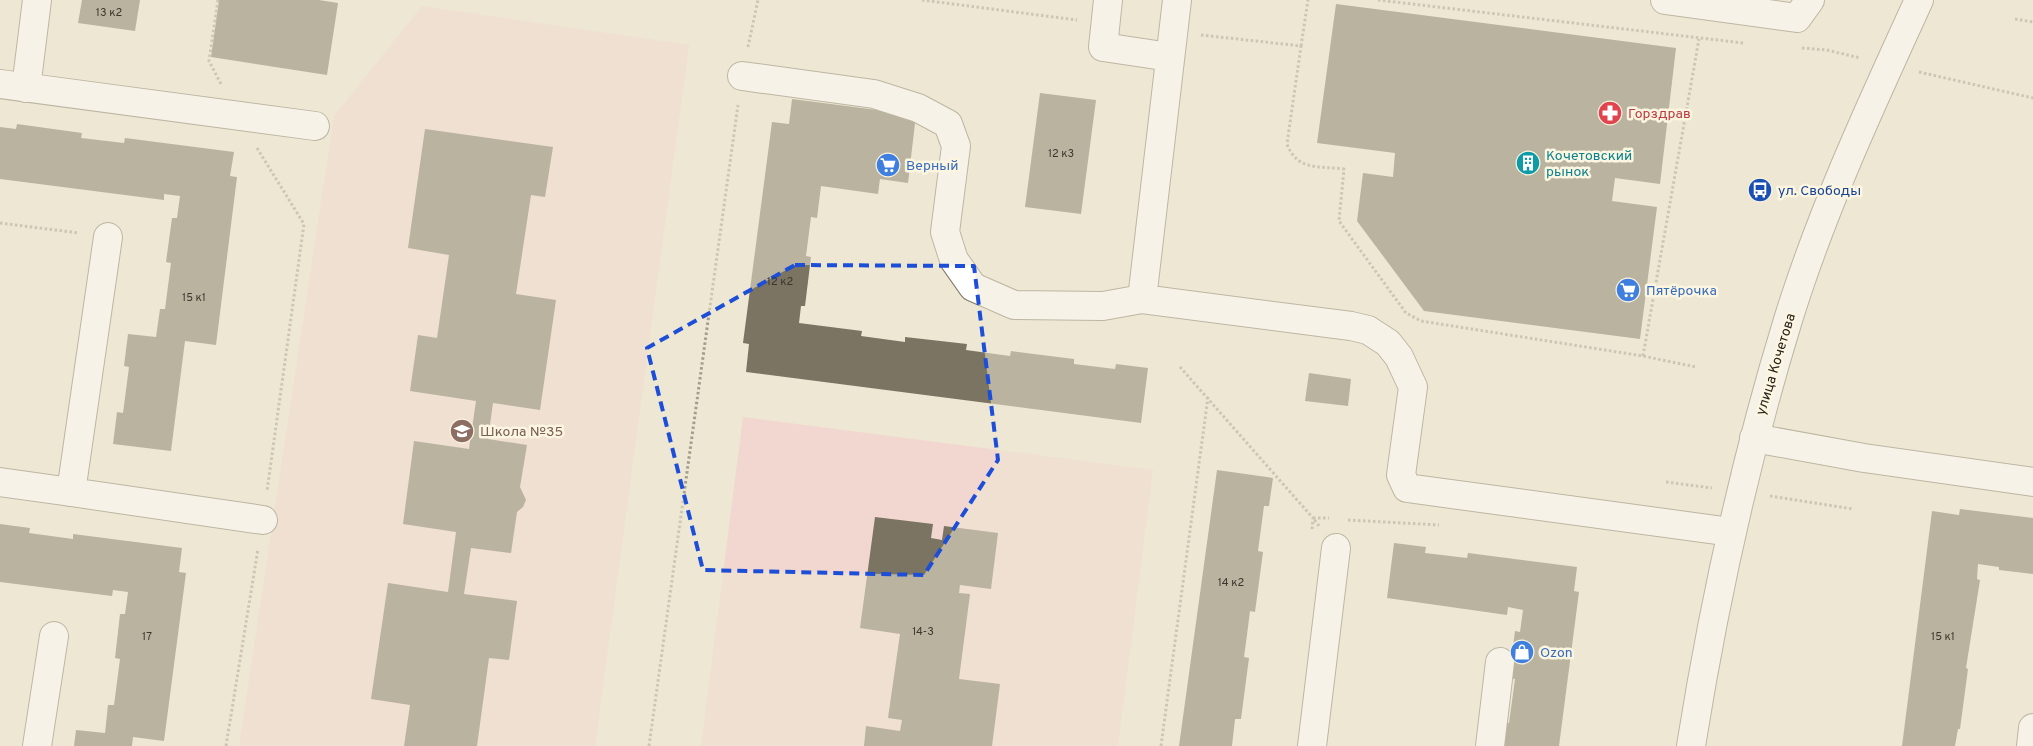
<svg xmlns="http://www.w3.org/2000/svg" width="2033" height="746" font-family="Overpass,sans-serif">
  <rect width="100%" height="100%" fill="#eee7d3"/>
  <!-- education -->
  <g fill="#f1d7d0">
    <path d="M422 6 689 45 595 746H239L334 116Z"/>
    <path d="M743 417 1153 470 1118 746H701Z"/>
  </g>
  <!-- building -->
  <g fill="#7b7462">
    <path d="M82 0H140L135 31 78 23Z"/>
    <path d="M219 0H319L338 3 327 75 211 57Z"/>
    <path d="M1336 4 1676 48 1660 184 1615 178 1612 201 1657 207 1640 339 1424 311 1357 221 1363 173 1393 177 1395 153 1317 143Z"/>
    <path d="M1040 93 1096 100 1081 214 1025 207Z"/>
    <path d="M792 99 916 115 908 183 880 179 878 194 821 186 817 218 811 217 806 256 811 257 805 306H801L799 323 862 331 861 336 905 342V337L967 344 966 350 1010 356 1011 351 1074 359V364L1115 369 1116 364 1148 368 1141 423 746 372 749 344 743 343 772 122 789 124Z"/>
    <path d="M17 124 82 133 81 138 124 143 125 138 234 152 230 176 237 177 216 345 185 341 171 451 113 444 117 412 123 413 129 367 124 366 128 334 156 337 160 309H165L171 263 166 262 172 218H177L180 196 164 194V200L0 179V127L16 129Z"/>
    <path d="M425 129 553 147 545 197 531 195 516 294 556 300 540 410 493 403 488 439 527 445 520 487 526 500 523 507 517 512 511 553 471 548 464 594 517 601 509 660 489 658 477 746H404L410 705 371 699 388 583 448 592 456 532 403 524 414 441 469 449 476 401 410 391 418 335 437 338 449 255 408 248Z"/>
    <path d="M1309 373 1351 379 1348 406 1305 401Z"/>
    <path d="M1217 470 1273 478 1269 506H1264L1258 551 1263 552 1255 612 1250 611 1247 635 1244 657 1249 658 1241 719H1235L1232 746H1179Z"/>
    <path d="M1960 509 2033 518V574L1999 570V567L1978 564 1977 579 1980 580 1966 668 1968 669 1960 729H1958L1955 746H1902L1932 511 1959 515Z"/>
    <path d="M875 517 933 524 931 538 942 540 944 526 998 533 991 589 960 585 959 593 970 594 959 679 1000 684 992 746H864L866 726 900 731 902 720 888 718 900 634 860 628Z"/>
    <path d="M0 524 30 528 29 533 73 539V534L182 548 179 572 186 573 164 741 133 737 132 746H74L76 730 105 733 108 705H114L120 659 115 658 120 614H125L128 592 113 590 112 596 0 582Z"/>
    <path d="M1394 543 1426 547 1425 553 1467 558 1468 553 1577 567 1574 591 1579 592 1559 746H1500L1503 722 1509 723 1515 679 1509 678 1515 631 1520 632 1523 610 1508 607 1507 615 1387 598Z"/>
  </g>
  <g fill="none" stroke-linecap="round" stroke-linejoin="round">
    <!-- minor casing -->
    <g stroke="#817a68" stroke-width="30">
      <g id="minor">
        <path d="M1108 0 1103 47 1170 57"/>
        <path d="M1177 0 1142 299 1351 326 1368 330 1388 343 1399 357 1413 387 1401 475 1407 488 1731 532"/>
        <path d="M1665 0 1797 18 1810 0"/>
        <path d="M742 76 874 94 918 108 948 124 956 146 945 232 954 260 973 287 1014 305 1103 306 1142 299"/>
        <path d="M0 84 315 126"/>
        <path d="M26 88 37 0"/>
        <path d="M108 237 71 492 263 520"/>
        <path d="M1754 438 1864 458 2033 482"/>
        <path d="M0 482 71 492"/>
        <path d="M37 746 54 636"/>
        <path d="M1312 746 1336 548"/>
        <path d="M1490 746 1500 662"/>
        <path d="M2031 746 2033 728"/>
      </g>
    </g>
    <!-- major casing -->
    <g stroke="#817a68" stroke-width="30">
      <path id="major" d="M1691 746C1714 602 1745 460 1788 320 1822 210 1871 105 1919 0"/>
    </g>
    <!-- path -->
    <g stroke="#a39d8e" stroke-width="3" stroke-dasharray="2.5 2.5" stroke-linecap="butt">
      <path d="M218 0 209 61 221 84"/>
      <path d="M922 0 1077 20"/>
      <path d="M1378 0 1743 43"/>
      <path d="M2015 19 2033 22"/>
      <path d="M1201 35 1301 46 1287 144C1297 171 1319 166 1344 169L1339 221 1406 313 1421 321 1643 356 1696 367"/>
      <path d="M1301 46 1308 0"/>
      <path d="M748 47 758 0"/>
      <path d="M1802 48 1827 50 1860 58"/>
      <path d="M1919 72 2033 98"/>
      <path d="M257 148 304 224 267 491"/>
      <path d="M0 223 79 233"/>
      <path d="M1643 356 1699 39"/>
      <path d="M1180 367 1313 518 1312 530"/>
      <path d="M1666 482 1712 488"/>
      <path d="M1770 496 1853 509"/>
      <path d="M1348 520 1439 525"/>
      <path d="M1319 526 1313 518H1329"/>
      <path d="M226 746 258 549"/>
      <path d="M649 746 738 105"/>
      <path d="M1161 746 1208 397"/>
    </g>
    <!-- minor -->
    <use href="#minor" stroke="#fff" stroke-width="28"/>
    <!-- major -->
    <use href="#major" stroke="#fff" stroke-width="28"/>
  </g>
  <!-- marked area -->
  <path d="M0 0H2033V746H0ZM795 265 974 266 998 460 924 575 703 570 647 348Z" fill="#eee7d3" fill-opacity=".55" fill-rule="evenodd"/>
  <path fill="none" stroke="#1d4ed8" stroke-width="4" stroke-dasharray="10 6" stroke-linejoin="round" d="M795 265 974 266 998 460 924 575 703 570 647 348Z"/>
  <!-- icons -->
  <defs>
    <g id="pharmacy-disc" transform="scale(1.25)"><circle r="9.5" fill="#e0444e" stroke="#fcf5e0"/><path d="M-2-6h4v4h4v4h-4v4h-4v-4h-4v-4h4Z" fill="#fff"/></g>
    <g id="building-disc" transform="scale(1.25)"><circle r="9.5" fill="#0f9aa8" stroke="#fcf5e0"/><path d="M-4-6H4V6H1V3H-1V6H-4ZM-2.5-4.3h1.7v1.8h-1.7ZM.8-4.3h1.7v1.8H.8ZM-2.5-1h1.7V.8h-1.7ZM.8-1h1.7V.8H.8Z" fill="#fff"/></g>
    <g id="supermarket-disc" transform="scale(1.25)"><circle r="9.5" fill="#3f7fe0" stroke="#fcf5e0"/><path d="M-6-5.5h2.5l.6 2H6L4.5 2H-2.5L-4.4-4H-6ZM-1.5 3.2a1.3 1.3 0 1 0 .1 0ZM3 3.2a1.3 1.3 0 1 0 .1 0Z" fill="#fff"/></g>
    <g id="bus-disc" transform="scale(1.25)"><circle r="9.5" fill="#1a4fb4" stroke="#fcf5e0"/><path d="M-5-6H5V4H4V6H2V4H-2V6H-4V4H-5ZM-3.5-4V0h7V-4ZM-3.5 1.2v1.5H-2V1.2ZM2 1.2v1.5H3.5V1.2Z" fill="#fff"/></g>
    <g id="school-disc" transform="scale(1.25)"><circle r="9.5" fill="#8d6e63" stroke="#fcf5e0"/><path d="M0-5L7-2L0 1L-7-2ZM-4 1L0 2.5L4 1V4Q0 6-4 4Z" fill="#fff"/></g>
    <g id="shop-disc" transform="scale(1.25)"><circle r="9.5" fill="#3f7fe0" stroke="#fcf5e0"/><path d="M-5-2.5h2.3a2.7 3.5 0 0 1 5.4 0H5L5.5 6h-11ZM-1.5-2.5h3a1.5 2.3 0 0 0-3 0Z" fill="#fff"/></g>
  </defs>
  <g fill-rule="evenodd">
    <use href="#pharmacy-disc" x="1610" y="113"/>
    <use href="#building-disc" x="1528" y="163"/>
    <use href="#supermarket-disc" x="888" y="165"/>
    <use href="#bus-disc" x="1760" y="190"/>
    <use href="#supermarket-disc" x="1628" y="290"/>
    <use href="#school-disc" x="462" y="431"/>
    <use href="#shop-disc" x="1522" y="652"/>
  </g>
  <g text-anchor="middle" stroke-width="5" stroke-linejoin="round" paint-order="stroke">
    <!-- number labels -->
    <g font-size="11" fill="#3b372e">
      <text x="109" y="16">13 к2</text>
      <text x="1061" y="157">12 к3</text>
      <text x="780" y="285">12 к2</text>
      <text x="194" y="301">15 к1</text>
      <text x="1231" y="586">14 к2</text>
      <text x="923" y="635">14-3</text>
      <text x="147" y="640">17</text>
      <text x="1943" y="640">15 к1</text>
    </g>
    <!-- health labels -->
    <g font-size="14" fill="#be3a42" stroke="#fcf5e0" text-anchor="start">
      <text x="1628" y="118">Горздрав</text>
    </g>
    <!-- culture labels -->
    <g font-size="14" fill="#0d838f" stroke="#fcf5e0" text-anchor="start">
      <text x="1546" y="160">Кочетовский<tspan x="1546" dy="16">рынок</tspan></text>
    </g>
    <!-- shop labels -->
    <g font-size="14" fill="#366cbe" stroke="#fcf5e0" text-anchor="start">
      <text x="906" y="170">Верный</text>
      <text x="1646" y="295">Пятёрочка</text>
      <text x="1540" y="657">Ozon</text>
    </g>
    <!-- transit labels -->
    <g font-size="14" fill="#164399" stroke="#fcf5e0" text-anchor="start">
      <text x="1778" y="195">ул. Свободы</text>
    </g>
    <!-- street labels -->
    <g font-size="14" fill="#26231c" stroke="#fcf5e0">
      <text transform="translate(1775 364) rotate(-73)" y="5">улица Кочетова</text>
    </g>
    <!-- education labels -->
    <g font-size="14" fill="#785e54" stroke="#fcf5e0" text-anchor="start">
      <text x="480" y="436">Школа №35</text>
    </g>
  </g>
</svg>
